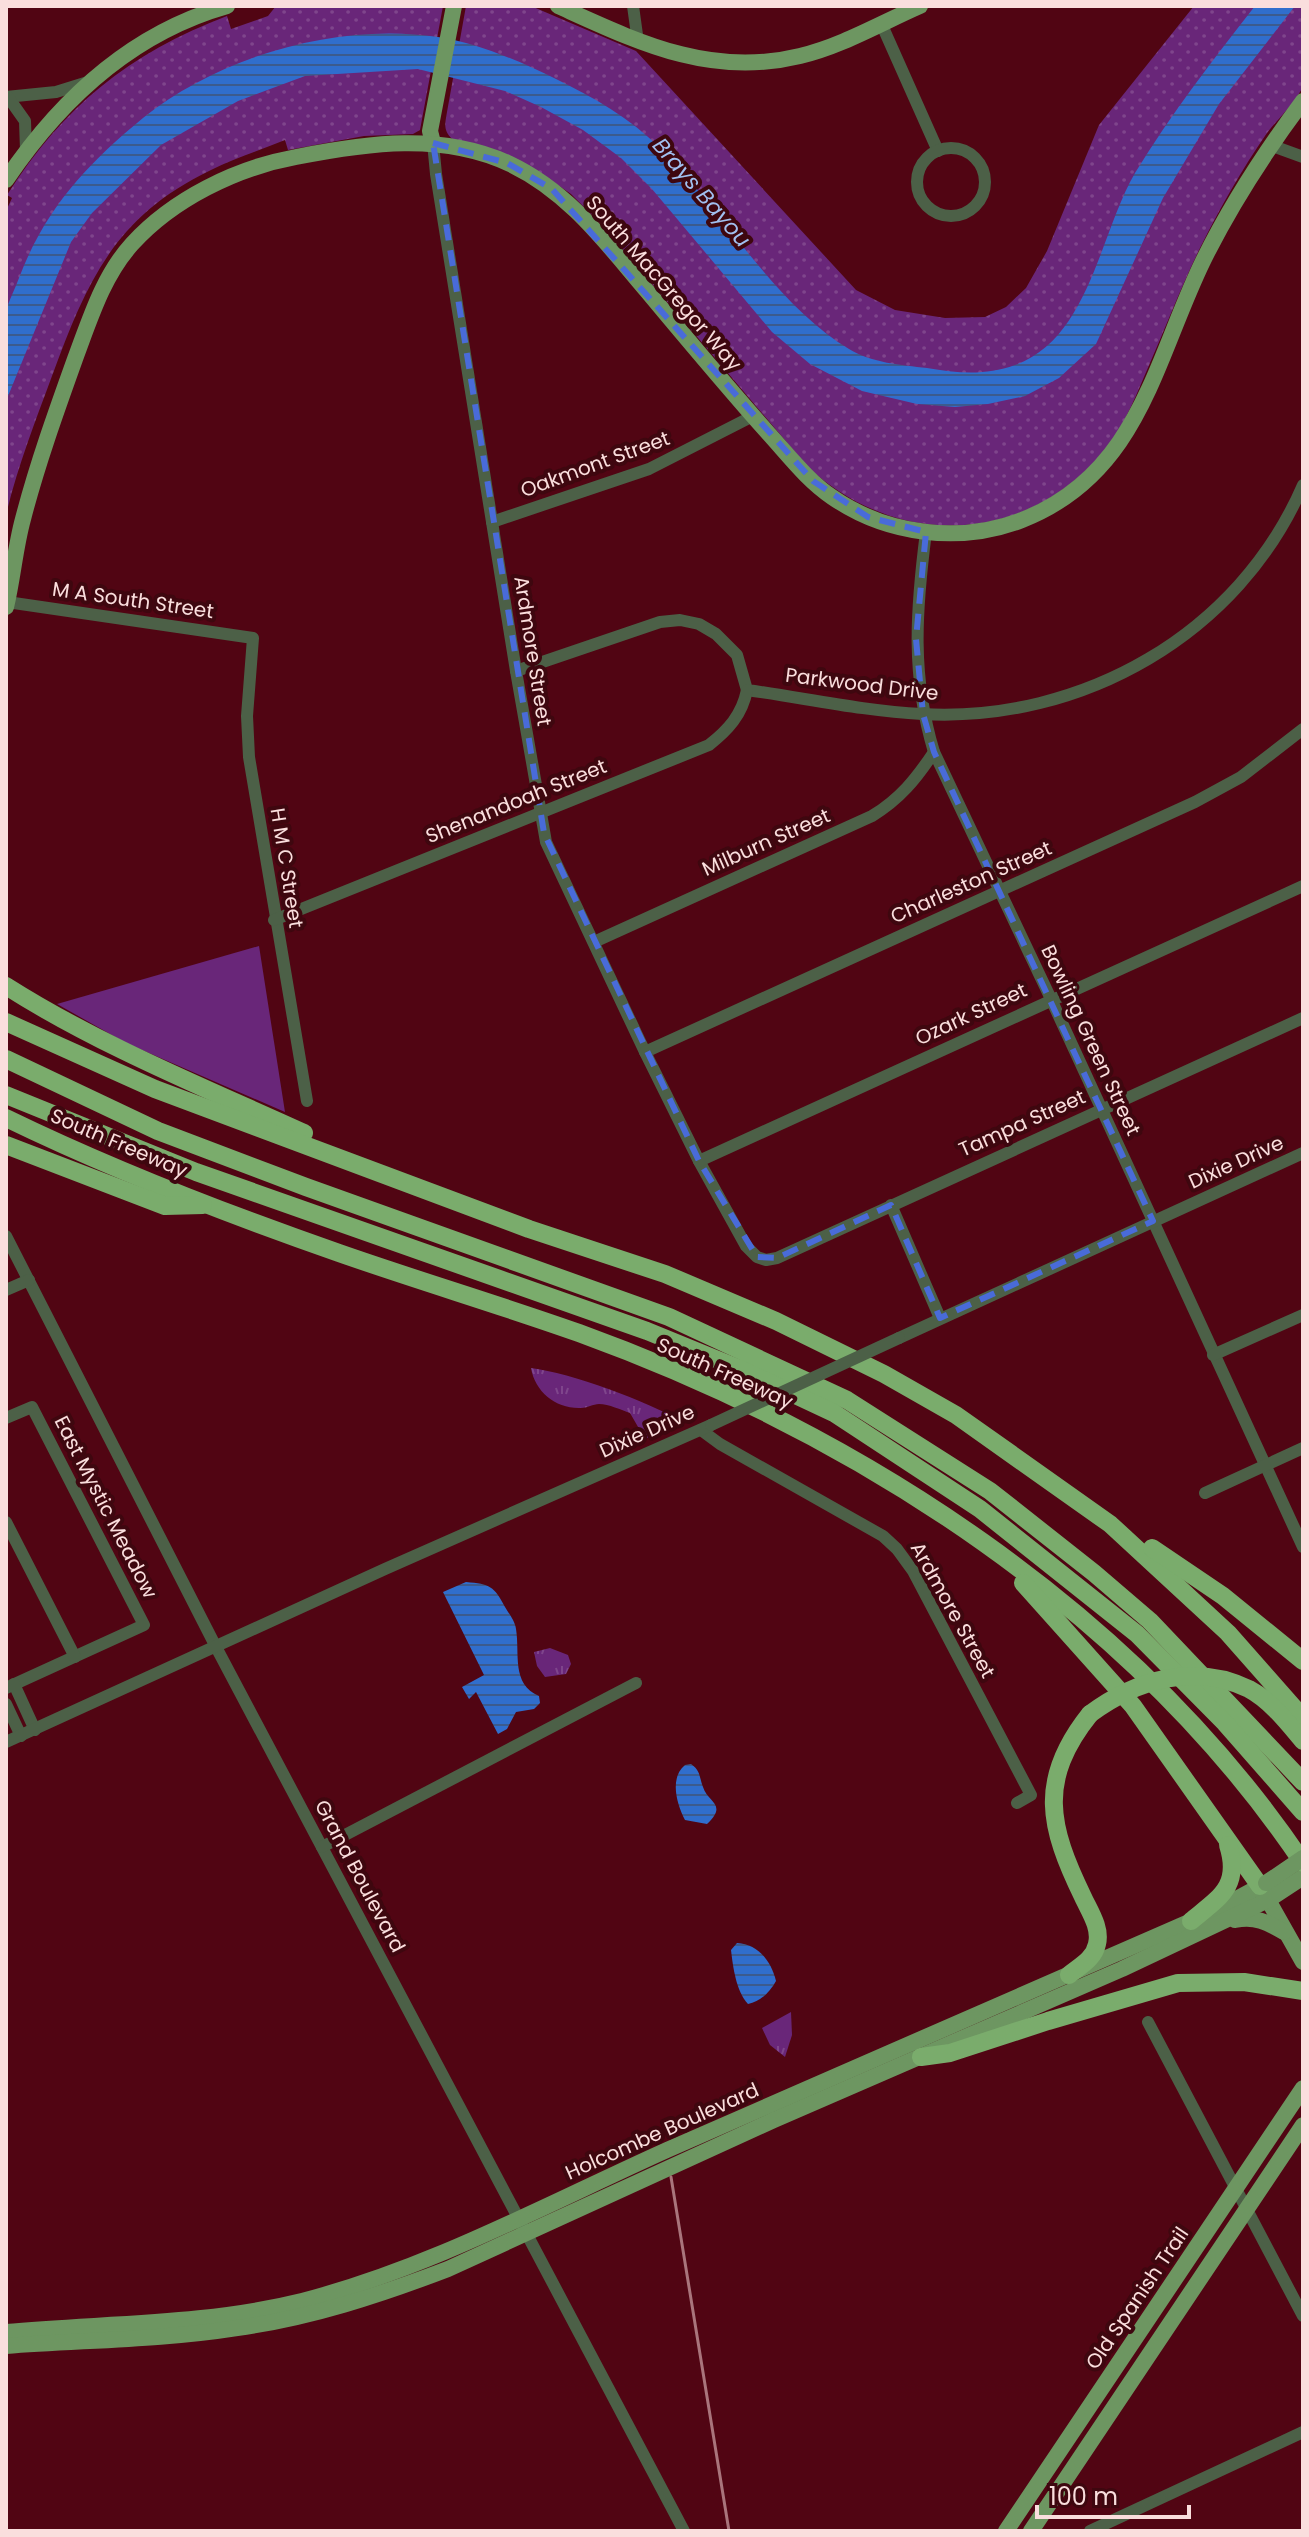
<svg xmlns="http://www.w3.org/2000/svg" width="1309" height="2537" font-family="Poppins,sans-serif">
  <defs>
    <pattern id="grass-tufts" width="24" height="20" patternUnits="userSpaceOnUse" patternTransform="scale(2)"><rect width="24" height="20" fill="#692679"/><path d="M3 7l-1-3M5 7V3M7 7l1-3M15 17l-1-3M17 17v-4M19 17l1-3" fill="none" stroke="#7f458c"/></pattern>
    <pattern id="park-dots" width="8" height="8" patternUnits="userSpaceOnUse" patternTransform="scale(2)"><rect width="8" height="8" fill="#692679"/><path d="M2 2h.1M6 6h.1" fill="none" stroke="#7f458c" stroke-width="1.8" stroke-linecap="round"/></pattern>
    <pattern id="water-rules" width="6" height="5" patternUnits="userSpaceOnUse" patternTransform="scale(2)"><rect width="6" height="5" fill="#306ecd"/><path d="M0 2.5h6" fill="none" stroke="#3c5b8e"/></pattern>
  </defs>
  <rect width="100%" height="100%" fill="#510513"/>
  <!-- grass -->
  <g fill="url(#grass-tufts)">
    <path d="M531 1368C571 1373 647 1401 683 1422L645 1439 630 1413C621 1410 609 1404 599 1404 593 1404 587 1408 581 1408 556 1409 535 1392 531 1368Z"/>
    <path d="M550 1648 568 1655 571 1664 566 1674 545 1677 537 1666 534 1652Z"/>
    <path d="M791 2012 792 2035 785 2057 770 2045 762 2028Z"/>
  </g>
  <!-- park -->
  <g fill="url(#park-dots)">
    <path d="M276 6H443L420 130 413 134 364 136 288 150 285 140C261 150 235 158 211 170 115 216 87 281 52 376 35 422 17 468 6 515V211L12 198 7 195C63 107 129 53 227 16L231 29 268 16Z"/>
    <path d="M466 6H531L636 51 856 290 895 310 945 318 985 317 1006 307 1026 288 1047 251 1099 125 1194 6H1303C1303 24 1307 70 1303 85 1300 98 1276 121 1267 133 1242 169 1220 208 1200 248 1181 287 1165 329 1147 370 1137 393 1127 419 1112 440 1037 545 899 553 807 466L602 225 571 194 539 172 452 139C443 130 445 124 447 112Z"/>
  </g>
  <!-- pitch -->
  <path fill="#692679" d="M259 946 285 1112 126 1043 57 1004Z"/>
  <!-- water -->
  <g fill="url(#water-rules)">
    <path d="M1255 6H1295L1219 104 1163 198 1096 344 1059 378 1025 396 988 404 955 407 917 404 862 391 810 364 772 332 652 189 621 158 583 130 541 107 505 91 418 69 305 76 238 101 161 145 92 213 71 242 6 401C6 375 2 335 6 311 9 300 15 289 19 278 45 209 87 164 143 118 221 55 340 22 438 37 478 43 519 61 556 79 593 97 630 118 660 148 721 209 775 305 849 349 872 363 901 365 927 368 957 373 985 376 1015 365 1089 339 1100 233 1135 173 1171 114 1212 61 1255 6Z"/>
    <path d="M466 1582C490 1584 494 1586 505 1607 509 1614 515 1621 516 1629 520 1654 511 1684 539 1696L540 1703 534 1709 516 1712 507 1729 498 1734 476 1692 469 1699 462 1687 484 1675 443 1592Z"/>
    <path d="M691 1764C701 1771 699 1777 703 1787 708 1803 728 1804 707 1824L685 1820C677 1805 669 1778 685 1765Z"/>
    <path d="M737 1943C758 1944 771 1961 776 1981 770 1992 760 2002 748 2004 736 1991 733 1967 731 1950Z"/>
  </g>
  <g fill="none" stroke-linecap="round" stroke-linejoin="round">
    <!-- minor -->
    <g stroke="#4c6047" stroke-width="12">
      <path d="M633 6 638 42"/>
      <path d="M881 23 938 151"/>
      <path d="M6 97 56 92 88 82"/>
      <path d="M8 97 25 121 26 150"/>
      <path d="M433 143 436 174 516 671 546 842 645 1052 699 1161 746 1246 757 1257 766 1260 777 1258 1303 1018"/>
      <path d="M1270 145 1303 157"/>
      <circle cx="951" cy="182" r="34"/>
      <path d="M492 522 649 469 753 416"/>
      <path d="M926 532C916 610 911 676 934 752L1051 999 1303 1547"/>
      <path d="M7 602 253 638 247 716 249 757 307 1101"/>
      <path d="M516 671 660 622 680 620 699 624 716 634 737 655 747 690C805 698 863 711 922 714 1082 723 1239 634 1303 485"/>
      <path d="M274 920 709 745C728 730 742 715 747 690"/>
      <path d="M594 942 872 816C900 799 916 779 934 752"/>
      <path d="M645 1052 1195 802 1241 777 1303 729"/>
      <path d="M699 1161 1303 886"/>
      <path d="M891 1205 940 1318"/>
      <path d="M6 1236 216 1647 684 2531"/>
      <path d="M6 1290 29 1280"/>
      <path d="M899 1338 1303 1153"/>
      <path d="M1213 1355 1303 1315"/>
      <path d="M6 1418 32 1407 144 1625 6 1688"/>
      <path d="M701 1430 720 1444 883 1536 897 1549 913 1571 1031 1795 1017 1803"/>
      <path d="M1205 1493 1303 1448"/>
      <path d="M6 1522 75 1657"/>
      <path d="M14 1684 35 1730"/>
      <path d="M6 1704 21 1736"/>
      <path d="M6 1742 385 1569 711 1425"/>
      <path d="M322 1847 636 1683"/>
      <path d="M1148 2022 1303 2316"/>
      <path d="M1090 2531 1303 2432"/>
    </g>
    <!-- major -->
    <g stroke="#6d9661" stroke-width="16">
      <path d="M558 6C638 42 710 78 800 56 842 46 881 23 920 6"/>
      <path d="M433 143 430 131 454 6"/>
      <path d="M6 180C60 100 132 33 227 6"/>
      <path d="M6 607C13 578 15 548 23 519 37 465 56 412 75 359 90 319 103 276 132 244 173 199 236 168 296 157 367 143 442 132 510 164 569 192 606 243 647 291 687 339 728 388 769 434 789 456 808 481 832 497 887 535 960 544 1022 520 1139 474 1154 362 1203 261 1231 204 1265 152 1303 101"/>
      <path d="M1263 1891 1303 1962"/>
      <path d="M1235 1920C1255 1916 1267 1922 1284 1932"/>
      <path d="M6 2332C105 2323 205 2325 302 2301 430 2268 547 2204 667 2150 849 2069 1032 1991 1214 1911L1266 1883"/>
      <path d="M6 2346C83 2340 161 2340 237 2328 310 2318 380 2295 448 2269L774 2120 1122 1969 1268 1900 1303 1877"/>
      <path d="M1006 2531 1303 2088"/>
      <path d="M1031 2531 1303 2125"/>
    </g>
    <!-- highway -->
    <g stroke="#7aac6c" stroke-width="18">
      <path d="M6 986C99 1045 203 1087 304 1133"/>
      <path d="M6 1022 155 1089 529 1229 665 1274 776 1321 884 1374 956 1415 1110 1524 1228 1633 1303 1718"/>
      <path d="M6 1059 158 1131 306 1187 669 1317 847 1400 990 1491 1094 1573 1150 1621 1303 1782"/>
      <path d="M6 1095 196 1172 647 1331 740 1369 834 1413 980 1509 1137 1634 1225 1723 1303 1812"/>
      <path d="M6 1118C113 1170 227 1214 339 1253 419 1281 500 1305 579 1333 860 1435 1134 1612 1303 1863"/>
      <path d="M6 1145 165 1206 203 1205"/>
      <path d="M1152 1548 1223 1596 1303 1661"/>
      <path d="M1023 1583 1133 1706 1260 1886"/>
      <path d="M1191 1921C1220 1897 1241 1886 1228 1845"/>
      <path d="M1069 1975C1080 1966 1094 1959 1097 1944 1101 1928 1090 1912 1083 1897 1049 1827 1037 1780 1090 1714"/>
      <path d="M921 2057 950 2053 1048 2021 1178 1983 1244 1982 1303 1991"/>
    </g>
    <!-- rail -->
    <path stroke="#a9757c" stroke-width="3" d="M671 2177 729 2531"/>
    <!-- minor-bridge -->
    <path stroke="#4c6047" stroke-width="12" d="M711 1425 899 1338"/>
    <!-- major-bridge -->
    <path stroke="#6d9661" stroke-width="16" d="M1266 1883 1303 1858"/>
    <!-- highway-bridge -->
    <path stroke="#7aac6c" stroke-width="18" d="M1090 1714C1136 1680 1194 1662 1249 1689 1270 1700 1288 1723 1303 1741"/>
  </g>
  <!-- marked area -->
  <path fill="none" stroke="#496bd9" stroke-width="6" stroke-dasharray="16 10" stroke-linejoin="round" d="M433 143 507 163 552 189 813 481 868 517 926 532 916 639 923 714 934 752 1153 1221 940 1318 891 1205 777 1258 757 1257 699 1161 544 833Z"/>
  <g text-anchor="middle" stroke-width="8" stroke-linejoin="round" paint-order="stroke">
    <!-- street labels -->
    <g font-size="20" fill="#fadedd" stroke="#3e070f">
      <text transform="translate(664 283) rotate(49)" y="7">South MacGregor Way</text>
      <text transform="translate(595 464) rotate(-20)" y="7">Oakmont Street</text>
      <text transform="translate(133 600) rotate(8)" y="7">M A South Street</text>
      <text transform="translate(533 651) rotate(81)" y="7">Ardmore Street</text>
      <text transform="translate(862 684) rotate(7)" y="7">Parkwood Drive</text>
      <text transform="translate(516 801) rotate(-22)" y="7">Shenandoah Street</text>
      <text transform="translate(766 842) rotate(-24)" y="7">Milburn Street</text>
      <text transform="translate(287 868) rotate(81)" y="7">H M C Street</text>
      <text transform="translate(971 882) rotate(-24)" y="7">Charleston Street</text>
      <text transform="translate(971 1014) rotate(-25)" y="7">Ozark Street</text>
      <text transform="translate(1091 1040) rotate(65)" y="7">Bowling Green Street</text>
      <text transform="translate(1022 1123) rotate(-24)" y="7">Tampa Street</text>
      <text transform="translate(119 1143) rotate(23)" y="7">South Freeway</text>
      <text transform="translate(1236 1162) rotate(-24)" y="7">Dixie Drive</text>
      <text transform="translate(725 1373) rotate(24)" y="7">South Freeway</text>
      <text transform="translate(647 1431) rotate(-24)" y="7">Dixie Drive</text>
      <text transform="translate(106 1507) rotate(63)" y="7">East Mystic Meadow</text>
      <text transform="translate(953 1610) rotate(61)" y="7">Ardmore Street</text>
      <text transform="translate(360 1876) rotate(62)" y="7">Grand Boulevard</text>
      <text transform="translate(662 2131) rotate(-24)" y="7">Holcombe Boulevard</text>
      <text transform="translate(1137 2298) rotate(-56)" y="7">Old Spanish Trail</text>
    </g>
    <!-- water labels -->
    <g font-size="22" font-style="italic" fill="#a1c0f0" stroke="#3e070f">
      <text transform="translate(702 192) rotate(49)" y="8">Brays Bayou</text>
    </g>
  </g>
  <!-- border -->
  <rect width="1309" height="2537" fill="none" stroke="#fadedd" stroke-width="16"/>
  <!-- scale -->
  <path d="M1037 2505v12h152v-12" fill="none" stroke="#fadedd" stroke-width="4"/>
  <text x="1049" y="2505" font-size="24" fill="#fadedd" stroke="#3e070f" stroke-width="6" paint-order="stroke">100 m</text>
</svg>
